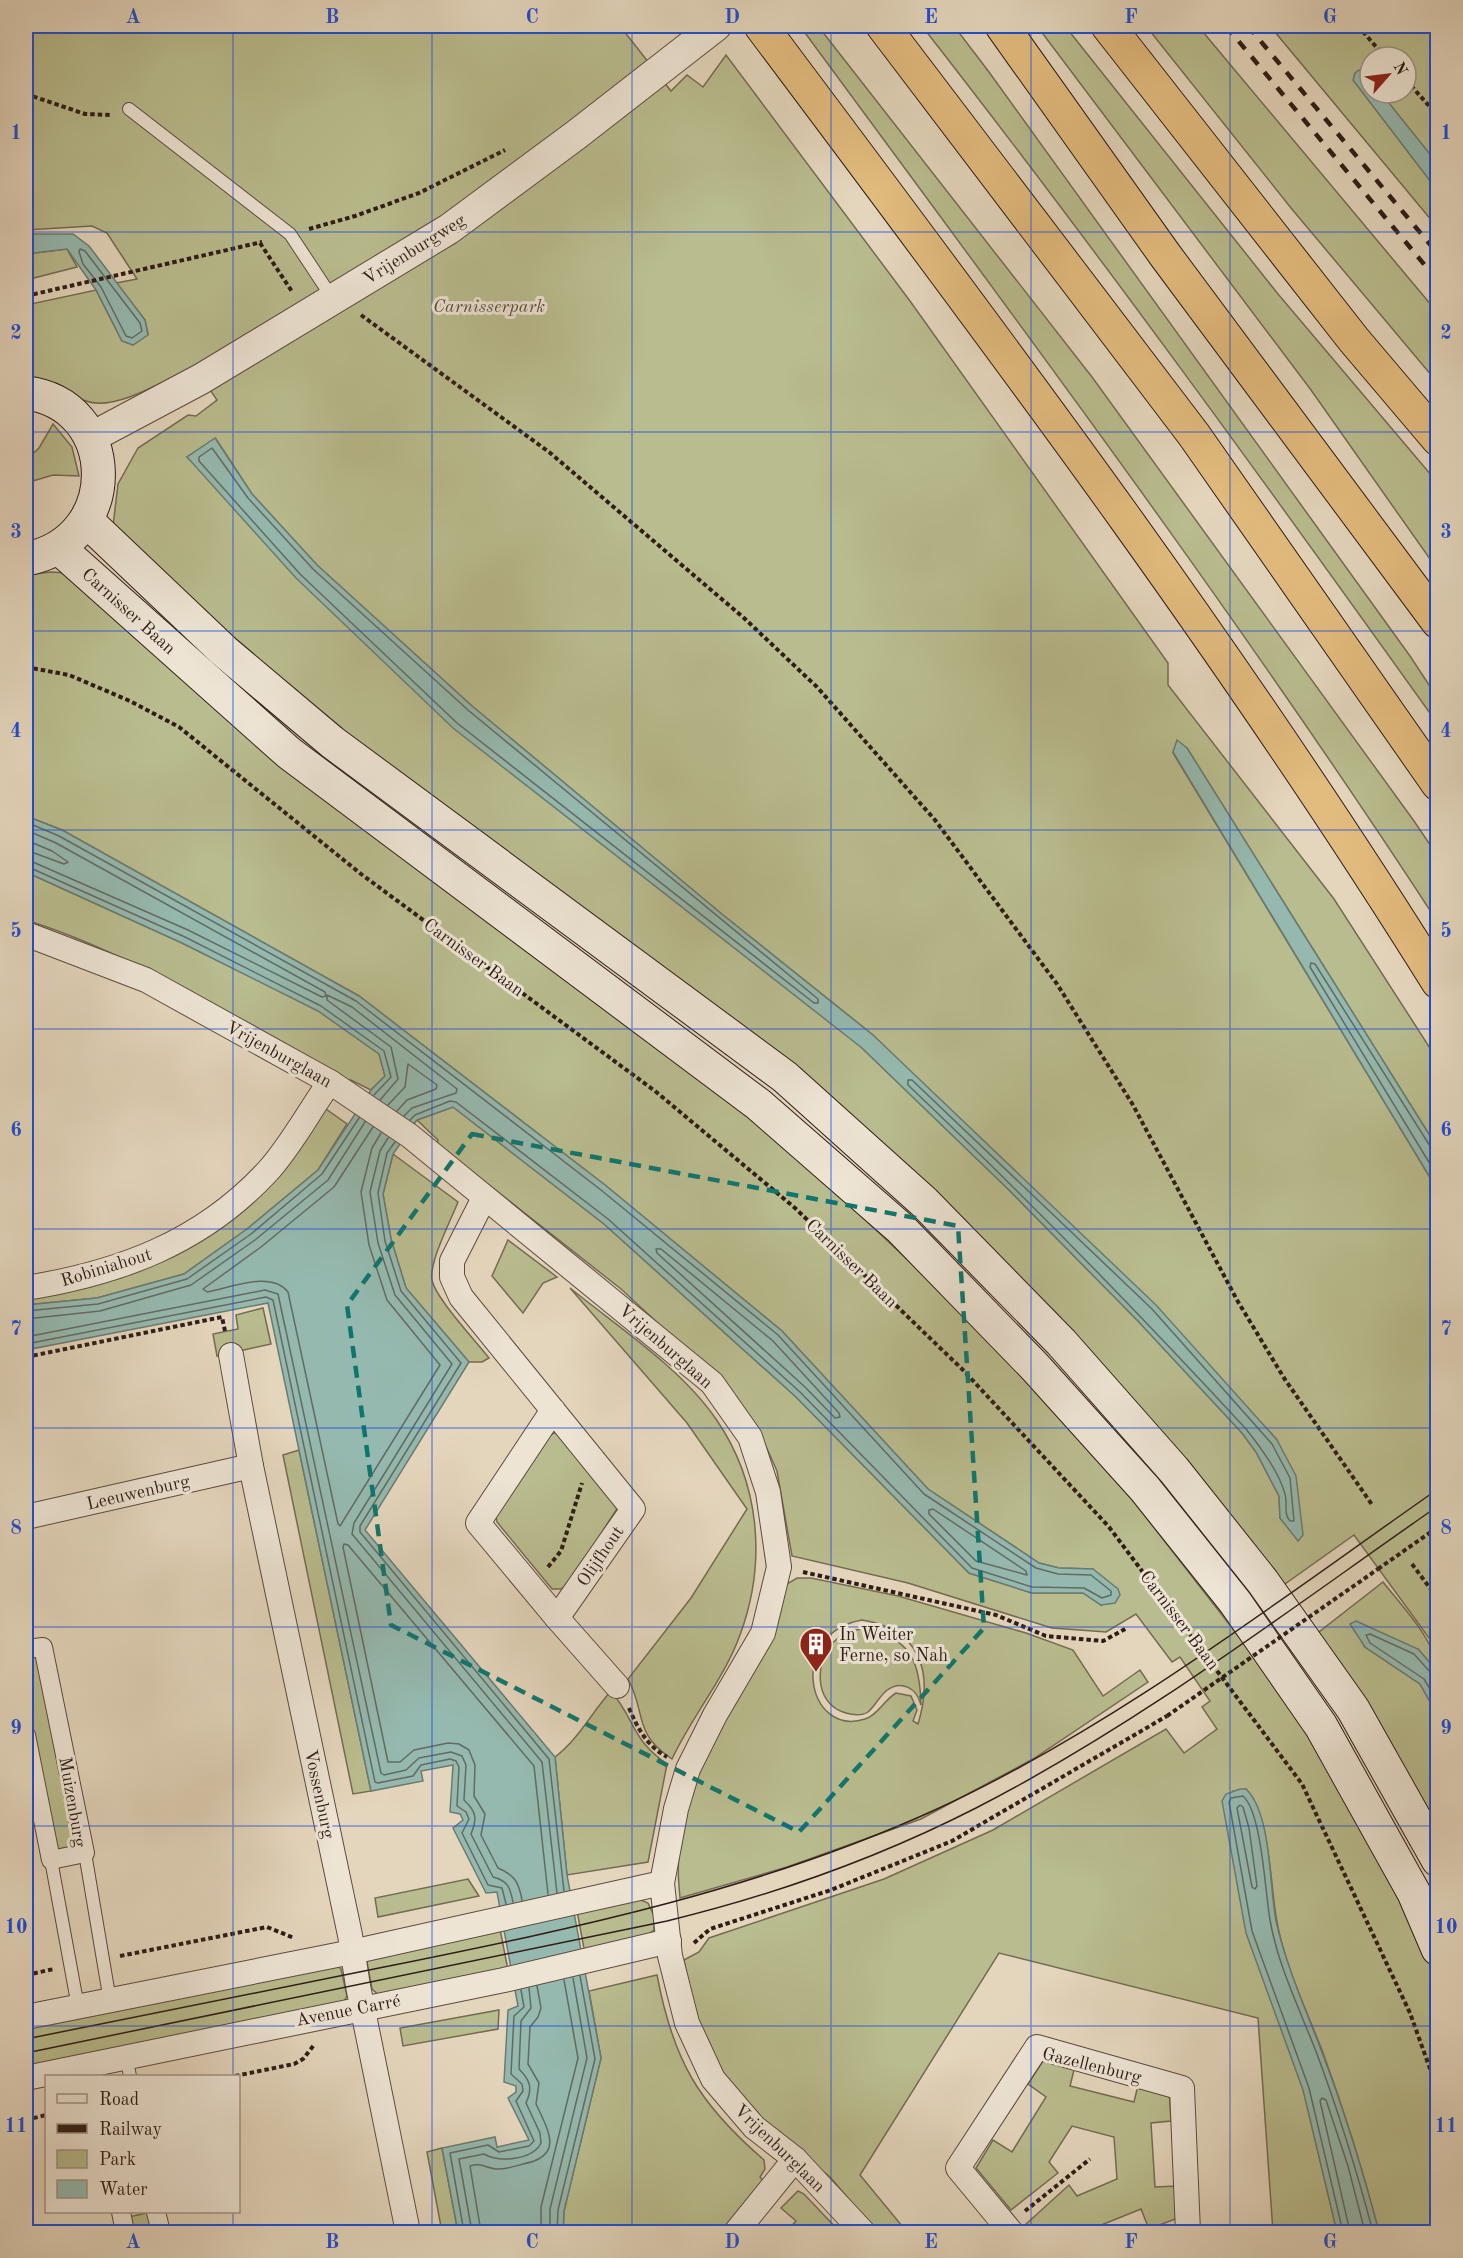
<svg xmlns="http://www.w3.org/2000/svg" width="1463" height="2258" font-family="'Old Standard TT',serif">
  <rect width="100%" height="100%" fill="#e4d6bd"/>
  <filter id="stains"><feTurbulence type="fractalNoise" baseFrequency=".00333" numOctaves="4"/><feColorMatrix values="0 0 0 0 .2 0 0 0 0 .09 0 0 0 0 .02 0 0 0 .5 -.17"/></filter>
  <radialGradient id="worn" r=".72"><stop offset=".6" stop-color="#630" stop-opacity="0"/><stop offset="1" stop-color="#630" stop-opacity=".3"/></radialGradient>
  <!-- green -->
  <g fill="#b9bc8e" stroke="#746c52" stroke-width="1.5" fill-rule="evenodd">
    <path d="M26 26H620L671 91 687 75 703 87 726 55 910 301 1168 663V685L1334 899 1437 1059V1147L1187 748 1173 753 1437 1189V1649L1354 1535 1275 1591 975 1251 294 702 113 526 118 484 138 448 188 415 196 416 217 400 194 366C167 379 115 412 86 401 63 393 50 381 26 376V305L96 290 122 341 133 345 148 334 145 320 116 283 137 279 107 233 92 226 26 230ZM216 439 252 494 317 565 472 706 723 915 873 1035 1272 1434 1277 1440 1299 1541 1280 1518 1279 1496 1256 1452 1242 1433 1138 1321 1008 1189 862 1048 187 457Z"/>
    <path d="M800 26H818L1092 377 1414 821 1437 855V921C1237 614 1017 321 800 26Z"/>
    <path d="M922 26H954L989 72 1410 656 1437 697V723C1269 488 1100 254 922 26Z"/>
    <path d="M1037 26H1065L1278 294 1437 482V569L1311 390Z"/>
    <path d="M1146 26H1198L1437 312V382L1291 208Z"/>
    <path d="M1270 26H1437V227ZM1370 57H1406V93H1370Z"/>
    <path d="M67 249 77 267 26 280V254Z"/>
    <path d="M53 424 72 447 79 476 53 475 26 483V460L39 448Z"/>
    <path d="M51 572 66 573 730 1101 827 1184 944 1294 1004 1356 1131 1498 1264 1669 1337 1777 1432 1962 1438 1975 1437 2232H1379C1363 2170 1344 2110 1322 2050 1305 2007 1283 1962 1276 1916 1270 1879 1270 1818 1246 1789L1233 1791 1337 2232H1273L1258 2018 999 1953 860 2175 907 2232H877L830 2177 762 2122 736 2095 712 2057 692 2013 684 1960 699 1952 709 1938 884 1879 993 1830 1166 1729 1184 1753 1217 1729 1202 1707 1210 1701 1180 1657 1172 1662 1136 1614 1106 1632 1052 1628 908 1583 792 1556 777 1471 759 1431 726 1386 621 1289 437 1144 438 1140 417 1120 453 1107 604 1224 796 1397 969 1573 1032 1593H1083L1101 1605 1093 1569 1059 1568 1039 1563 928 1489 782 1331 605 1185 359 996 62 830 26 816V575Z"/>
    <path d="M26 872 182 943 319 1011 379 1054 385 1076 371 1090 351 1080 335 1079C236 1020 137 955 26 920Z"/>
    <path d="M326 1109 347 1124 318 1170 247 1229 184 1274 97 1298 26 1305V1297L172 1253Z"/>
    <path d="M393 1154 458 1202C451 1220 429 1262 432 1280 436 1299 476 1341 489 1358L482 1362H469L406 1288 391 1239 383 1194Z"/>
    <path d="M508 1240 557 1277 543 1283 523 1313 492 1276Z"/>
    <path d="M570 1288C618 1327 681 1368 716 1419 760 1483 767 1562 740 1635 724 1679 692 1716 672 1759 632 1732 647 1714 628 1679L691 1598 747 1509 687 1423Z"/>
    <path d="M263 1308 271 1344 217 1356 213 1334 238 1329 236 1315Z"/>
    <path d="M554 1433 563 1435 620 1504 570 1582 561 1589H552L497 1522 496 1516 545 1439Z"/>
    <path d="M299 1450 371 1791 353 1794 283 1455Z"/>
    <path d="M797 1578H811L898 1596 1026 1633 1073 1650 1103 1696 1140 1670 1148 1682 1033 1759 921 1819 787 1867 680 1898C679 1885 677 1870 679 1857 687 1761 745 1669 787 1584ZM862 1620C920 1629 934 1672 918 1724L913 1721 917 1710 911 1696 896 1693C884 1700 878 1715 865 1719 806 1738 787 1633 862 1620Z"/>
    <path d="M1383 1582C1401 1605 1437 1642 1437 1671L1418 1649 1365 1647 1420 1684 1437 1714V1847L1310 1639Z"/>
    <path d="M872 1629C913 1642 920 1665 921 1705 917 1688 901 1679 886 1691 879 1697 875 1706 868 1712 862 1716 852 1715 846 1713 812 1704 814 1657 838 1638 848 1630 859 1629 872 1629Z"/>
    <path d="M38 1651 78 1845 55 1850 26 1704V1654Z"/>
    <path d="M611 1691C636 1721 631 1739 667 1764L648 1862 567 1875 555 1757C578 1740 592 1712 611 1691Z"/>
    <path d="M468 1879 479 1896 378 1917 375 1898Z"/>
    <path d="M634 1897 648 1903 654 1916V1930L643 1939 585 1954 577 1911Z"/>
    <path d="M500 1929 508 1970 380 1996 372 1989 367 1962 373 1955Z"/>
    <path d="M334 1964 341 1969 347 1996 343 2003 26 2069V2025Z"/>
    <path d="M657 1975C673 2060 698 2103 764 2160L765 2169 760 2177 765 2183 724 2232H563L564 2211 601 2058 589 1991Z"/>
    <path d="M499 2010 498 2029 403 2046 400 2028Z"/>
    <path d="M1045 2058 1075 2066 1070 2086 1134 2102 1139 2081 1169 2089 1171 2121 1151 2123 1155 2187 1177 2186 1178 2218 1149 2229 1141 2209 1084 2232H1031L1025 2225 1069 2185 1077 2196 1117 2179 1114 2137 1072 2126 1049 2162 1058 2173 1011 2210 976 2168 993 2140 1012 2152 1046 2097 1028 2084Z"/>
    <path d="M442 2148 458 2232H442L427 2152Z"/>
    <path d="M798 2191 804 2194 840 2232H786L796 2221 781 2208Z"/>
    <path d="M152 2212 156 2232H131L128 2217Z"/>
  </g>
  <!-- water -->
  <g fill="#95b9af" stroke="#6c7b72" stroke-width="1.5">
    <path d="M1359 70 1370 79V93H1381L1437 163V190L1353 80 1355 73Z"/>
    <path d="M26 234H73L89 246 145 320 148 335 133 345 122 341 96 290 67 249 26 254Z"/>
    <path d="M215 438 252 494 317 565 472 706 723 915 873 1035 1156 1305 1277 1440 1296 1476 1303 1535 1298 1541 1280 1518 1279 1496 1256 1452 1242 1433 1138 1321 1008 1189 862 1048 453 728 296 578 187 457Z"/>
    <path d="M1177 740 1187 748 1437 1147V1189L1173 752Z"/>
    <path d="M26 816 62 830 359 996 605 1185 782 1331 928 1489 1039 1563 1059 1568 1093 1569 1118 1589 1120 1595 1115 1603 1101 1605 1083 1593H1032L969 1573 796 1397 604 1224 453 1107 417 1120 393 1154 383 1194 391 1239 406 1288 469 1362 365 1530 555 1757 567 1875 601 2058 564 2211 563 2232H458L442 2148 495 2137 497 2147 529 2140 508 2098 516 2092V2086L504 2082 508 2010 518 2006 497 1892 486 1893 453 1828 463 1820 460 1814 450 1812 453 1765 421 1771 423 1781 371 1791 268 1303 26 1350V1305L97 1298 184 1274 247 1229 318 1170 371 1090 385 1076 379 1054 318 1011 182 943 26 872Z"/>
    <path d="M1356 1621 1418 1649 1437 1671V1714L1420 1684 1365 1647 1350 1624Z"/>
    <path d="M1240 1789H1246C1272 1814 1269 1886 1276 1921 1287 1970 1309 2016 1326 2063 1347 2119 1364 2175 1379 2232H1337L1303 2090 1246 1933 1222 1801 1226 1794Z"/>
  </g>
  <g fill="none" stroke-linecap="round" stroke-linejoin="round">
    <!-- shore -->
    <g stroke="#626b63" stroke-width="1.5">
      <path d="M80 249 85 251 140 323 142 331 132 338 126 336 101 287 83 264 79 252Z"/>
      <path d="M212 448 248 498 313 569 468 710 818 999V1003H814L457 723 300 574 199 461V457Z"/>
      <path d="M26 822 59 836 356 1001 601 1190 778 1335 924 1494 1036 1568 1058 1574 1091 1575 1111 1591V1595L1102 1598 1084 1588 1032 1587 972 1568 800 1392 608 1219 456 1102 450 1101 415 1115 410 1120"/>
      <path d="M26 830 56 843 325 992 326 996 322 997 188 930 26 859"/>
      <path d="M26 840 52 851 68 862 64 864 26 850"/>
      <path d="M26 866 185 937 321 1006 384 1051 391 1077 374 1095"/>
      <path d="M908 1080H912L1152 1309 1272 1444 1290 1478 1294 1521H1290C1283 1513 1288 1504 1285 1494 1279 1472 1261 1448 1246 1429 1137 1311 1025 1196 908 1085Z"/>
      <path d="M380 1100 398 1079 391 1047 327 1000V995L352 1007 457 1089 456 1093 412 1108 404 1116"/>
      <path d="M388 1105 405 1087 408 1064 437 1085 436 1089 407 1100 397 1111"/>
      <path d="M373 1127 334 1187 261 1247 203 1289 207 1292C230 1288 271 1270 288 1292L338 1524 340 1526 440 1365 387 1300 369 1245 361 1192 372 1148 381 1133"/>
      <path d="M388 1138 380 1151 370 1192 378 1243 395 1295 452 1364 354 1523 352 1534 542 1762 557 1893"/>
      <path d="M395 1142 387 1153 378 1193 385 1241 401 1291 461 1363 360 1526V1532L549 1759 564 1891"/>
      <path d="M1438 1149 1430 1146 1315 964 1311 963 1310 967 1438 1177"/>
      <path d="M656 1249H661L773 1341 839 1413 840 1417 835 1418 805 1387 657 1253Z"/>
      <path d="M26 1311 98 1304 187 1279 251 1234 322 1174 359 1118"/>
      <path d="M26 1319 100 1311 191 1285 255 1240 328 1180 365 1122"/>
      <path d="M26 1337 265 1290 278 1294 381 1773 384 1775 406 1770 419 1758 451 1752 462 1756 466 1765 464 1800C477 1812 477 1819 471 1834L493 1877C508 1881 510 1887 513 1902"/>
      <path d="M26 1344 266 1297 273 1300 375 1782 378 1783 413 1776 421 1765 450 1759 456 1761 459 1767 457 1806 466 1812 469 1819 462 1833 488 1885 502 1888 506 1904"/>
      <path d="M933 1509 1026 1571 1027 1575 976 1561 929 1514V1510Z"/>
      <path d="M1438 1674 1431 1673 1414 1654 1370 1634 1366 1635 1370 1643 1424 1679 1438 1702"/>
      <path d="M1240 1805 1243 1807 1249 1828 1257 1886 1255 1889 1252 1887 1237 1808Z"/>
      <path d="M522 1900C519 1883 515 1875 498 1868L481 1835 485 1814 474 1796 475 1765 469 1750 459 1744 448 1743 414 1750 400 1762H388L343 1547 344 1544 348 1545 534 1766 548 1894"/>
      <path d="M464 2232 450 2153 488 2145 499 2152 529 2146 534 2141 516 2101 523 2091 522 2084 511 2074 514 2016 524 2007 521 1990"/>
      <path d="M472 2232 459 2159 484 2154C498 2163 533 2160 541 2143L540 2133 526 2103C533 2088 530 2080 519 2069L521 2021 531 2008 529 1988"/>
      <path d="M481 2232 470 2166C481 2162 485 2168 496 2169 505 2170 515 2166 523 2164 565 2156 548 2130 536 2104L539 2083 528 2064 530 2027 538 2017 541 2008 537 1986"/>
      <path d="M541 2232V2207L578 2058 564 1980"/>
      <path d="M550 2232V2209L587 2058 573 1978"/>
      <path d="M557 2232 558 2210 595 2059 580 1976"/>
      <path d="M1343 2232 1309 2088 1252 1931 1229 1802 1231 1798 1243 1796C1262 1813 1265 1892 1270 1920 1278 1966 1300 2010 1317 2054 1339 2113 1357 2172 1373 2232"/>
      <path d="M1350 2232 1320 2101 1322 2098 1326 2100 1348 2166 1365 2232"/>
    </g>
    <!-- service casing -->
    <g stroke="#5c4b40" stroke-width="14">
      <g id="service">
        <path d="M129 109 290 234 333 299"/>
        <path d="M85 1853 110 2001"/>
        <path d="M51 1860 78 2007"/>
        <path d="M126 2056 130 2076"/>
      </g>
    </g>
    <!-- pedestrian casing -->
    <g stroke="#5c4b40" stroke-width="20">
      <g id="pedestrian">
        <path d="M26 1649 43 1647 85 1853 51 1860 26 1735"/>
        <path d="M121 2212 125 2232"/>
        <path d="M156 2212 161 2232"/>
      </g>
    </g>
    <!-- minor casing -->
    <g stroke="#5c4b40" stroke-width="26">
      <g id="minor">
        <path d="M26 934 146 980 330 1082 410 1136 712 1383 750 1437 768 1492 779 1567 763 1633 715 1715 688 1769 676 1809 662 1883 670 1956 687 2023 713 2079 754 2127 795 2159 863 2232"/>
        <path d="M484 1198 452 1261V1277L461 1297 633 1509 557 1618 478 1523 553 1410"/>
        <path d="M26 1288C119 1273 201 1243 267 1172 291 1146 309 1111 330 1082"/>
        <path d="M231 1355 251 1466 350 1935 358 1986 408 2232"/>
        <path d="M26 1517 251 1466"/>
        <path d="M557 1618 617 1686"/>
        <path d="M26 2017 352 1952 662 1883"/>
        <path d="M26 2078 504 1980 669 1941"/>
        <path d="M736 2232 795 2159"/>
        <path d="M1011 2232 958 2168 1037 2047 1182 2088 1188 2232"/>
      </g>
    </g>
    <!-- tertiary casing -->
    <g stroke="#5c4b40" stroke-width="32">
      <path id="tertiary" d="M90 438 201 379 449 229 576 135 716 26"/>
    </g>
    <!-- secondary casing -->
    <g stroke="#2e1d17" stroke-width="35">
      <g id="secondary">
        <path d="M26 393C120 404 125 540 26 559"/>
        <path d="M86 520 224 651 332 742 785 1077 924 1202 1061 1342 1174 1470 1263 1582 1353 1709 1438 1860"/>
        <path d="M59 548 289 753 758 1104 900 1228 1035 1367 1145 1489 1235 1602 1321 1726 1414 1893 1438 1949"/>
      </g>
    </g>
    <!-- motorway casing -->
    <g stroke="#2e1d17" stroke-width="35">
      <g id="motorway">
        <path d="M761 26C995 338 1231 650 1438 982"/>
        <path d="M883 26 1194 435 1438 784"/>
        <path d="M1002 26 1165 255 1438 622"/>
        <path d="M1108 26 1354 340 1438 439"/>
      </g>
    </g>
    <!-- path -->
    <g stroke="#2e1d17" stroke-width="4" stroke-dasharray="4.5 3" stroke-linecap="butt">
      <path d="M1358 26 1385 57"/>
      <path d="M1406 80 1438 116"/>
      <path d="M26 94 85 114 112 115"/>
      <path d="M309 229 355 216 419 193 505 150"/>
      <path d="M260 243 293 293"/>
      <path d="M26 296 262 242"/>
      <path d="M361 315 549 452 744 618 817 687 935 820 1057 984 1133 1105 1237 1300 1284 1378 1373 1506"/>
      <path d="M26 667 69 675 130 701 179 727 361 874 655 1091 795 1208 963 1370 1109 1527 1302 1784 1410 2013 1438 2091"/>
      <path d="M26 1357 222 1317 225 1331"/>
      <path d="M1412 1564 1438 1599"/>
      <path d="M548 1567 561 1551 582 1483"/>
      <path d="M1378 1569 1438 1527"/>
      <path d="M803 1572 996 1615 1046 1636 1103 1641 1127 1628"/>
      <path d="M629 1708C638 1729 647 1746 667 1757"/>
      <path d="M694 1943 710 1929 831 1890 952 1841 1167 1716"/>
      <path d="M120 1956 267 1927 294 1938"/>
      <path d="M26 1975 54 1969"/>
      <path d="M235 2076 294 2064 303 2059 314 2045"/>
      <path d="M26 2120 46 2115"/>
      <path d="M1025 2211 1090 2159"/>
    </g>
    <!-- service -->
    <use href="#service" stroke="#ede4d4" stroke-width="12"/>
    <!-- pedestrian -->
    <use href="#pedestrian" stroke="#ede4d4" stroke-width="18"/>
    <!-- minor -->
    <use href="#minor" stroke="#ede4d4" stroke-width="24"/>
    <!-- tertiary -->
    <use href="#tertiary" stroke="#ede4d4" stroke-width="30"/>
    <!-- secondary -->
    <use href="#secondary" stroke="#ede4d4" stroke-width="33"/>
    <!-- motorway -->
    <use href="#motorway" stroke="#e2bb7e" stroke-width="33"/>
    <!-- tram -->
    <g stroke="#2e1d17" stroke-width="1.5">
      <path d="M26 2039C147 2014 268 1990 389 1966 577 1928 762 1889 937 1809 1113 1728 1279 1600 1438 1489"/>
      <path d="M26 2053 667 1921C774 1895 878 1858 976 1808 1140 1724 1287 1611 1438 1506"/>
    </g>
    <!-- rail -->
    <g stroke="#2e1d17" stroke-width="4.5" stroke-dasharray="10 10" stroke-linecap="butt">
      <path d="M1226 26 1438 281"/>
      <path d="M1248 26 1438 254"/>
    </g>
    <!-- path-bridge -->
    <path stroke="#2e1d17" stroke-width="4" stroke-dasharray="4.5 3" stroke-linecap="butt" d="M1167 1716 1378 1569"/>
  </g>
  <!-- marked area -->
  <path fill="none" stroke="#0f766e" stroke-width="4.5" stroke-dasharray="12 8" stroke-linejoin="round" d="M472 1134 958 1226 984 1628 799 1832 391 1625 347 1305Z"/>
  <!-- grid -->
  <path fill="none" stroke="#1d4ed8" stroke-width="1.5" stroke-opacity="0.55" d="M233 26V2076M432 26V2232M632 26V2232M831 26V2232M1031 26V2232M1230 26V2232M26 232H1438M26 432H1438M26 631H1438M26 830H1438M26 1029H1438M26 1229H1438M26 1428H1438M26 1627H1438M26 1826H1438M26 2026H1438M233 2212V2232"/>
  <!-- icons -->
  <defs>
    <g id="building-pin" transform="scale(1.725)"><path d="M0 17L-7.5 6A9.5 9.5 0 1 1 7.5 6Z" fill="#8f2418" stroke="#ede4d4"/><path d="M-4-6H4V6H1V3H-1V6H-4ZM-2.5-4.3h1.7v1.8h-1.7ZM.8-4.3h1.7v1.8H.8ZM-2.5-1h1.7V.8h-1.7ZM.8-1h1.7V.8H.8Z" fill="#fff"/></g>
  </defs>
  <g fill-rule="evenodd">
    <use href="#building-pin" x="816" y="1644"/>
  </g>
  <g text-anchor="middle" stroke-width="6" stroke-linejoin="round" paint-order="stroke">
    <!-- street labels -->
    <g font-size="18" fill="#2e1d17" stroke="#ede4d4">
      <text transform="translate(414 249) rotate(-32)" y="6">Vrijenburgweg</text>
      <text transform="translate(129 611) rotate(42)" y="6">Carnisser Baan</text>
      <text transform="translate(474 957) rotate(36)" y="6">Carnisser Baan</text>
      <text transform="translate(279 1054) rotate(29)" y="6">Vrijenburglaan</text>
      <text transform="translate(852 1263) rotate(44)" y="6">Carnisser Baan</text>
      <text transform="translate(106 1267) rotate(-17)" y="6">Robiniahout</text>
      <text transform="translate(666 1346) rotate(41)" y="6">Vrijenburglaan</text>
      <text transform="translate(138 1492) rotate(-13)" y="6">Leeuwenburg</text>
      <text transform="translate(600 1556) rotate(-56)" y="6">Olijfhout</text>
      <text transform="translate(1180 1620) rotate(53)" y="6">Carnisser Baan</text>
      <text transform="translate(320 1794) rotate(78)" y="6">Vossenburg</text>
      <text transform="translate(73 1802) rotate(80)" y="6">Muizenburg</text>
      <text transform="translate(348 2010) rotate(-11)" y="6">Avenue Carré</text>
      <text transform="translate(1092 2065) rotate(14)" y="6">Gazellenburg</text>
      <text transform="translate(780 2148) rotate(44)" y="6">Vrijenburglaan</text>
    </g>
    <!-- park labels -->
    <g font-size="18" font-style="italic" fill="#584d3b" stroke="#ede4d4">
      <text x="489" y="312">Carnisserpark</text>
    </g>
    <!-- poi labels -->
    <g font-size="18" fill="#2e1d17" stroke="#ede4d4" text-anchor="start">
      <text x="839" y="1640">In Weiter<tspan x="839" dy="21">Ferne, so Nah</tspan></text>
    </g>
  </g>
  <!-- margin -->
  <rect width="1463" height="2258" fill="none" stroke="#e4d6bd" stroke-width="66"/>
  <!-- legend -->
  <rect x="45" y="2075" width="195" height="138" fill="#ede4d4" stroke="#a19488" stroke-width="1.5"/>
  <rect x="57" y="2094" width="30" height="9" fill="#ede4d4" stroke="#a19488" stroke-width="1.5"/>
  <text x="99" y="2105" font-size="18" fill="#2e1d17">Road</text>
  <rect x="57" y="2124" width="30" height="9" fill="#2e1d17" stroke="#a19488" stroke-width="1.5"/>
  <text x="99" y="2135" font-size="18" fill="#2e1d17">Railway</text>
  <rect x="57" y="2150" width="30" height="18" fill="#b9bc8e" stroke="#a19488" stroke-width="1.5"/>
  <text x="99" y="2165" font-size="18" fill="#2e1d17">Park</text>
  <rect x="57" y="2180" width="30" height="18" fill="#95b9af" stroke="#a19488" stroke-width="1.5"/>
  <text x="99" y="2195" font-size="18" fill="#2e1d17">Water</text>
  <!-- north arrow -->
  <g transform="translate(1388 75) rotate(62)"><circle r="28" fill="#ede4d4" stroke="#a19488" stroke-width="1.5"/>
  <path d="M0-4.5L10 22L0 15L-10 22Z" fill="#8f2418"/>
  <text y="-9" font-size="16" font-weight="bold" text-anchor="middle" fill="#2e1d17">N</text>
  </g>
  <rect x="33" y="33" width="1397" height="2192" fill="none" stroke="#1d4ed8" stroke-width="2"/>
  <g font-size="20" text-anchor="middle" font-weight="bold" fill="#1d4ed8">
    <text x="133" y="23">A</text>
    <text x="332" y="23">B</text>
    <text x="532" y="23">C</text>
    <text x="732" y="23">D</text>
    <text x="931" y="23">E</text>
    <text x="1131" y="23">F</text>
    <text x="1330" y="23">G</text>
    <text x="16" y="139">1</text>
    <text x="1446" y="139">1</text>
    <text x="16" y="339">2</text>
    <text x="1446" y="339">2</text>
    <text x="16" y="538">3</text>
    <text x="1446" y="538">3</text>
    <text x="16" y="737">4</text>
    <text x="1446" y="737">4</text>
    <text x="16" y="937">5</text>
    <text x="1446" y="937">5</text>
    <text x="16" y="1136">6</text>
    <text x="1446" y="1136">6</text>
    <text x="16" y="1335">7</text>
    <text x="1446" y="1335">7</text>
    <text x="16" y="1534">8</text>
    <text x="1446" y="1534">8</text>
    <text x="16" y="1734">9</text>
    <text x="1446" y="1734">9</text>
    <text x="16" y="1933">10</text>
    <text x="1446" y="1933">10</text>
    <text x="16" y="2132">11</text>
    <text x="1446" y="2132">11</text>
    <text x="133" y="2248">A</text>
    <text x="332" y="2248">B</text>
    <text x="532" y="2248">C</text>
    <text x="732" y="2248">D</text>
    <text x="931" y="2248">E</text>
    <text x="1131" y="2248">F</text>
    <text x="1330" y="2248">G</text>
  </g>
  <rect width="100%" height="100%" filter="url(#stains)"/>
  <rect width="100%" height="100%" fill="url(#worn)"/>
</svg>
